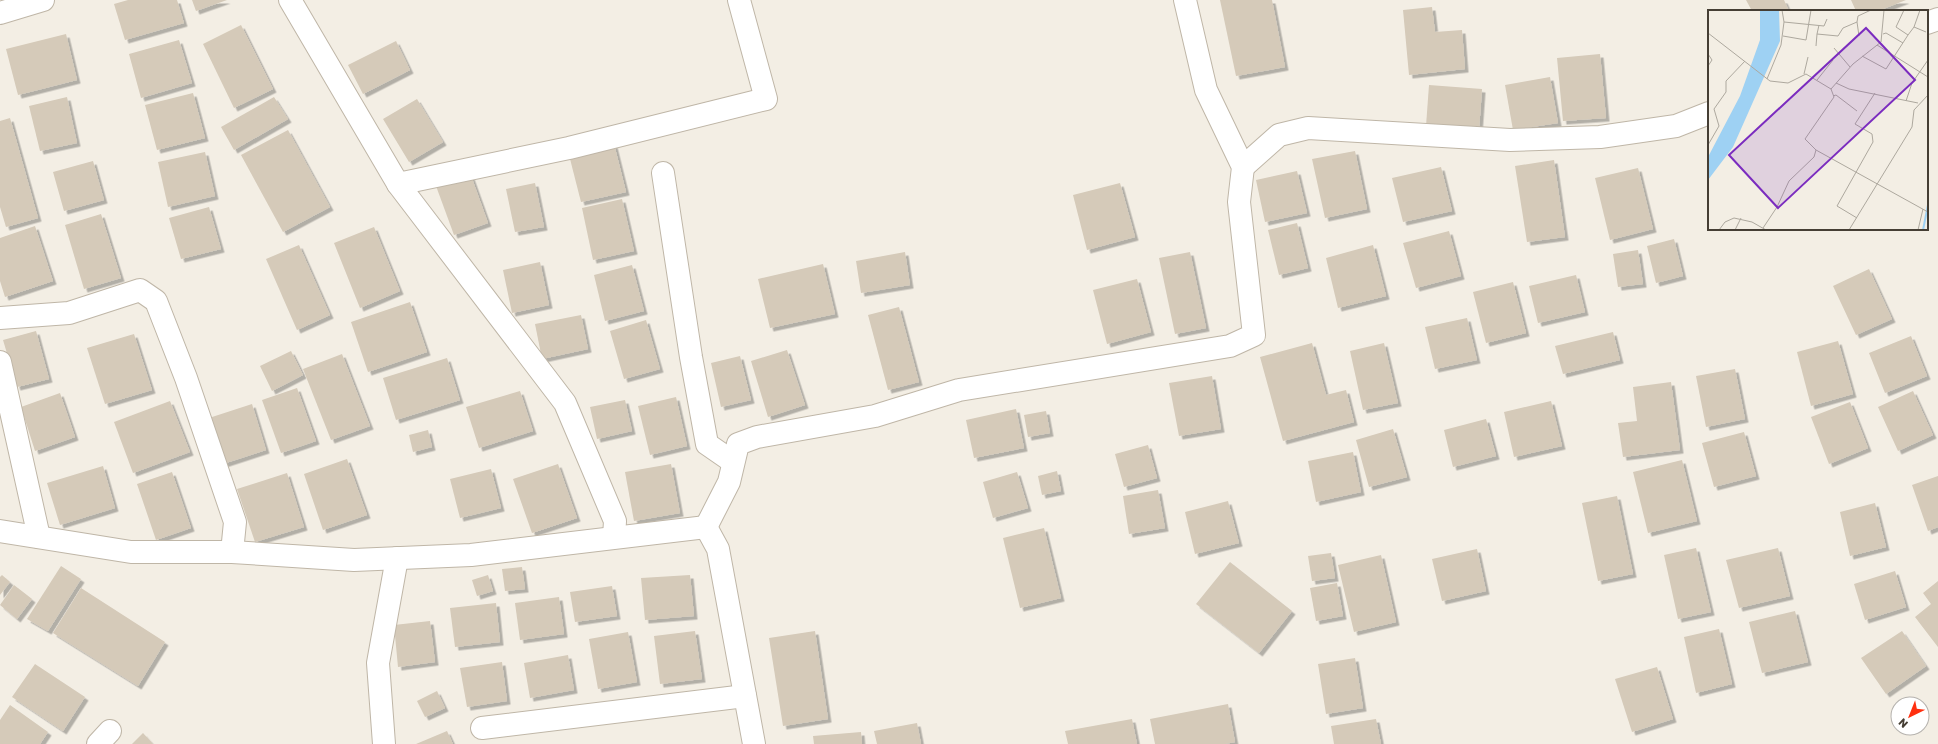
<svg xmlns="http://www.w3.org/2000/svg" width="1938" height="744" font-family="Rubik,sans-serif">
  <defs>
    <filter id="shadow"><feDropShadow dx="3.5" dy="3.5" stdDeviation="0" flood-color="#0004"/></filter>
  </defs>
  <rect width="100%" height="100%" fill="#f3eee4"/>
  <!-- building -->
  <g fill="#d5cab9" filter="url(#shadow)">
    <path d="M128 0H177L184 23 125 40 114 4Z"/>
    <path d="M192 0H227L196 11Z"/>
    <path d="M1220 0H1272L1285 67 1236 76Z"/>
    <path d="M1746 0H1784L1789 11H1752Z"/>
    <path d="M1851 0H1906L1878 11H1856Z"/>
    <path d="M1432 7 1435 32 1462 30 1465 69 1409 75 1403 10Z"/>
    <path d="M241 25 273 89 234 108 203 44Z"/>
    <path d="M66 34 77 80 18 95 6 49Z"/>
    <path d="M179 40 192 83 141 98 129 54Z"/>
    <path d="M396 41 410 70 363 94 348 65Z"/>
    <path d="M1600 54 1606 118 1563 121 1557 58Z"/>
    <path d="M1550 77 1558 123 1513 130 1505 85Z"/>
    <path d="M1429 85 1482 89 1479 130 1426 126Z"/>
    <path d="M193 93 205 138 157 150 145 105Z"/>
    <path d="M67 97 77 143 40 151 29 106Z"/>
    <path d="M274 97 288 119 234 150 221 127Z"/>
    <path d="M417 99 443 142 409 162 383 119Z"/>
    <path d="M10 118 38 218 6 227 0 207V121Z"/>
    <path d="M288 130 330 207 283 232 241 155Z"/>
    <path d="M614 144 626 192 581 202 569 155Z"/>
    <path d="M1355 151 1367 209 1325 218 1312 159Z"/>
    <path d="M205 152 215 196 168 207 158 162Z"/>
    <path d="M1554 160 1565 237 1527 242 1515 166Z"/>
    <path d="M93 161 104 200 64 211 53 172Z"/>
    <path d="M1441 167 1452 211 1403 222 1392 178Z"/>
    <path d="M1638 168 1653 229 1610 240 1595 178Z"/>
    <path d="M1297 171 1307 213 1265 222 1256 180Z"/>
    <path d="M470 173 488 223 454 235 436 186Z"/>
    <path d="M535 183 544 227 515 232 506 189Z"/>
    <path d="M1120 183 1135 237 1087 250 1073 195Z"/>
    <path d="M622 199 634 251 593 260 582 208Z"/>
    <path d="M209 207 221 249 181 259 169 218Z"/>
    <path d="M101 214 121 278 84 289 65 225Z"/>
    <path d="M1297 223 1308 268 1279 275 1268 230Z"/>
    <path d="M35 226 53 281 5 297 0 281V238Z"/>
    <path d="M374 227 400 291 360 308 334 243Z"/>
    <path d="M1449 231 1461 276 1416 288 1403 243Z"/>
    <path d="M1674 239 1683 276 1656 283 1647 246Z"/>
    <path d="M299 245 330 315 297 330 266 259Z"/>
    <path d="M1373 245 1386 296 1338 308 1326 258Z"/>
    <path d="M1638 250 1643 284 1618 287 1613 254Z"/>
    <path d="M905 252 910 285 861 293 856 261Z"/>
    <path d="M1190 252 1206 328 1175 334 1159 258Z"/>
    <path d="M540 262 549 305 512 313 503 270Z"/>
    <path d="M823 264 835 314 770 328 758 279Z"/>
    <path d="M632 265 644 311 605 321 594 275Z"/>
    <path d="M1869 269 1892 319 1856 335 1833 286Z"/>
    <path d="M1576 275 1585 312 1538 323 1529 286Z"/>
    <path d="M1137 279 1151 332 1107 344 1093 290Z"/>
    <path d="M1513 282 1526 333 1486 343 1473 292Z"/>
    <path d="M410 302 427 352 368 372 351 322Z"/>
    <path d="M899 307 919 382 888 390 868 315Z"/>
    <path d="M581 315 588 349 542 359 535 324Z"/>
    <path d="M1467 318 1477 360 1435 369 1425 327Z"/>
    <path d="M646 320 660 369 624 379 610 331Z"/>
    <path d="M36 331 49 379 17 387 3 340Z"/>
    <path d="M1613 332 1620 360 1563 374 1555 346Z"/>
    <path d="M134 334 152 390 105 404 87 348Z"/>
    <path d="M1911 336 1927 376 1885 393 1869 353Z"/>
    <path d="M1838 341 1853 394 1811 406 1797 352Z"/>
    <path d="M1312 343 1326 395 1346 390 1354 422 1283 441 1260 357Z"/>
    <path d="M1384 343 1398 403 1363 410 1350 351Z"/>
    <path d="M787 350 805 405 768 417 751 361Z"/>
    <path d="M291 351 303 375 272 391 260 366Z"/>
    <path d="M342 354 370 426 331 440 303 369Z"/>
    <path d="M740 356 751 400 721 407 711 363Z"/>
    <path d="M447 358 460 400 396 420 383 378Z"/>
    <path d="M1735 369 1745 419 1706 427 1696 376Z"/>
    <path d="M1212 376 1221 429 1179 436 1169 383Z"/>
    <path d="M1671 382 1680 450 1623 457 1618 423 1637 421 1633 387Z"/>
    <path d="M297 388 316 441 281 453 262 400Z"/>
    <path d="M520 391 533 431 479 448 466 407Z"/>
    <path d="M1913 391 1933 435 1898 451 1878 407Z"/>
    <path d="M60 393 75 437 35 451 21 407Z"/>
    <path d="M676 397 687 446 650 455 638 406Z"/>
    <path d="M625 400 632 431 597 439 590 407Z"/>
    <path d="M170 401 190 452 133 473 114 422Z"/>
    <path d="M1551 401 1562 446 1514 457 1504 412Z"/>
    <path d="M1850 402 1868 448 1829 464 1811 417Z"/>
    <path d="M252 404 266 450 223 464 209 418Z"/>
    <path d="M1016 409 1024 448 974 458 966 420Z"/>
    <path d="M1046 411 1050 433 1028 437 1024 415Z"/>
    <path d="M1486 419 1496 456 1453 467 1444 430Z"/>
    <path d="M1393 429 1407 477 1369 487 1356 440Z"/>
    <path d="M428 430 432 447 413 452 409 435Z"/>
    <path d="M1744 432 1756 476 1714 487 1702 443Z"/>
    <path d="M1148 445 1157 478 1124 487 1115 454Z"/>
    <path d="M1353 452 1361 492 1316 502 1308 461Z"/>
    <path d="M347 459 367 515 323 530 304 474Z"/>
    <path d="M1682 460 1697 521 1648 533 1633 472Z"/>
    <path d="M558 464 577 518 532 533 513 479Z"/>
    <path d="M671 464 680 513 634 521 625 472Z"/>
    <path d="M103 466 115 508 60 525 47 483Z"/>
    <path d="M491 469 501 508 460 518 450 479Z"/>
    <path d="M1057 471 1061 491 1042 495 1038 476Z"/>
    <path d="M172 472 191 528 156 540 137 484Z"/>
    <path d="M1017 472 1028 508 993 518 983 482Z"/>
    <path d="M287 473 304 527 255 542 237 489Z"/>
    <path d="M1938 476V527L1928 531 1912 485Z"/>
    <path d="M1158 490 1165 528 1129 534 1123 496Z"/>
    <path d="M1617 496 1633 574 1598 581 1582 503Z"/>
    <path d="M1228 501 1239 543 1195 554 1185 512Z"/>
    <path d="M1875 503 1886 547 1850 556 1840 512Z"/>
    <path d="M1044 528 1061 598 1020 608 1003 538Z"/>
    <path d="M1696 548 1711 612 1678 619 1664 555Z"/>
    <path d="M1778 548 1790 596 1739 608 1726 560Z"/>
    <path d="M1477 549 1486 591 1442 601 1432 559Z"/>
    <path d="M1331 553 1335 578 1312 581 1308 556Z"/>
    <path d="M1381 555 1396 622 1354 632 1338 565Z"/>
    <path d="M1230 562 1292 611 1259 653 1196 604Z"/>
    <path d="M61 566 81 579 48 631 27 619Z"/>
    <path d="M522 567 525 589 505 591 502 569Z"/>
    <path d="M1895 571 1906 607 1865 620 1854 584Z"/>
    <path d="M2 575 10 582 0 595V577Z"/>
    <path d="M488 575 493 591 477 596 472 580Z"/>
    <path d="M690 575 694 616 645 620 641 578Z"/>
    <path d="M1938 581V647L1915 617 1931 604 1923 593Z"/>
    <path d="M1337 583 1343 616 1316 621 1310 588Z"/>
    <path d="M14 585 32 599 17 619 0 605Z"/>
    <path d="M612 586 617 616 575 622 570 592Z"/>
    <path d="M81 588 165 642 138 686 53 633Z"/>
    <path d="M559 597 564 634 520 640 515 603Z"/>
    <path d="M496 603 500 642 455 647 450 608Z"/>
    <path d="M1795 611 1808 662 1762 673 1749 622Z"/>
    <path d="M430 621 435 662 398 667 394 625Z"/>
    <path d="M1719 629 1732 684 1696 693 1684 637Z"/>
    <path d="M695 631 702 679 660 684 654 636Z"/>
    <path d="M815 631 828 719 783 726 769 638Z"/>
    <path d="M1902 631 1926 666 1886 694 1861 658Z"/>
    <path d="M628 632 637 682 598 689 589 639Z"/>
    <path d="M568 655 574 690 530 698 524 663Z"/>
    <path d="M1355 658 1363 708 1326 714 1318 664Z"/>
    <path d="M502 662 507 701 467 707 460 668Z"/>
    <path d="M35 664 85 697 63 731 12 697Z"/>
    <path d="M1657 667 1673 719 1632 732 1615 679Z"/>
    <path d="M437 691 445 708 425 717 417 701Z"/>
    <path d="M1228 704 1235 742 1225 744H1155L1150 719Z"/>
    <path d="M10 705 48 732 40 744H0V720Z"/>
    <path d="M1132 719 1137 744H1068L1065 731Z"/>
    <path d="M1376 719 1381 744H1334L1331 726Z"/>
    <path d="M917 723 921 744H877L874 731Z"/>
    <path d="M447 731 453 744H416Z"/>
    <path d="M861 732 862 744H814L813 736Z"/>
    <path d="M143 733 153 744H132Z"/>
  </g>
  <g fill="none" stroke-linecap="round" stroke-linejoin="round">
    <!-- street casing -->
    <g stroke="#bfb6a7" stroke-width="24">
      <g id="street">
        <path d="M290 0 398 184 565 403 615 521 614 537"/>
        <path d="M0 13 43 0"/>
        <path d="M1927 23 1938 19"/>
        <path d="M1243 167 1279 135 1308 128 1510 140 1600 137 1676 126 1709 113"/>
        <path d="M663 173 691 357 707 444 733 462"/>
        <path d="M398 184 569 148 766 99 739 0"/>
        <path d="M0 318 69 313 140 290 156 301 186 378 235 522 232 552"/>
        <path d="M0 362 39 537"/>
        <path d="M706 527 729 482 738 444 757 437 875 416 959 390 1230 346 1254 335 1239 202 1243 167 1206 90 1185 0"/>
        <path d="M706 527 718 549 754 744"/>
        <path d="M0 531 131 552H232L354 560 471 555 706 527"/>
        <path d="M482 728 745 696"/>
        <path d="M98 744 110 731"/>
        <path d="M384 744 378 663 397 558"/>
      </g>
    </g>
    <!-- street -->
    <use href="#street" stroke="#fff" stroke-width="22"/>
  </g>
  <!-- overview -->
  <g transform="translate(1708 10)">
    <rect width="220" height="220" fill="#f3eee4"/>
    <path d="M52 0H71L72 31 25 137 0 170V147L32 86 52 30Z" fill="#9ed1f3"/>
    <path fill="none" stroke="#9ed1f3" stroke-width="2" d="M215 220 220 195"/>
    <path fill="none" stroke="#ada89e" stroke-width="1" d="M196 0 188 17 200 25 206 17 212 0M76 12 116 16 119 9M149 12 151 26M111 15 109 24 130 26 135 18 149 12 150 6 163 0M206 17 218 22M0 23 62 71 80 73 98 64 123 79 126 87 97 129 108 140 220 202M175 24 178 23 195 33M75 26 98 30 103 0M169 35 220 67M108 36 109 24M126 38 142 57M0 44 4 50 0 56M154 46 178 59 200 25M96 64 100 47M59 69 73 35 76 12 74 0M109 70 125 50M128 73 141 79 210 93M123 79 145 54 173 32 176 0M125 86 128 85 149 101M198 91 204 73 220 50M0 135 11 116 6 99 18 82V71L37 51M149 208 129 196 165 132 164 124 147 114 167 83M55 218 69 197 81 171 106 147 108 140M11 220 17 212 26 208 44 212 58 220M27 220 33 208M141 220 204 117 206 100 220 85M210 220 215 199"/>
    <path fill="#7b2cbf" fill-opacity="0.15" stroke="#7b2cbf" stroke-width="2" d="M158 18 207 70 70 198 21 145Z"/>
    <rect width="220" height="220" fill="none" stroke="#453e34" stroke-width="2"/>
  </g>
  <!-- north arrow -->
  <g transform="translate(1910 716) rotate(223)"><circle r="19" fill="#ffffff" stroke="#b5b2ae"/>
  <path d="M0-3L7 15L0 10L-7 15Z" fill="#ff2f0f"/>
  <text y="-6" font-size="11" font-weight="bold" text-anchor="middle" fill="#453e34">N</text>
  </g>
</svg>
